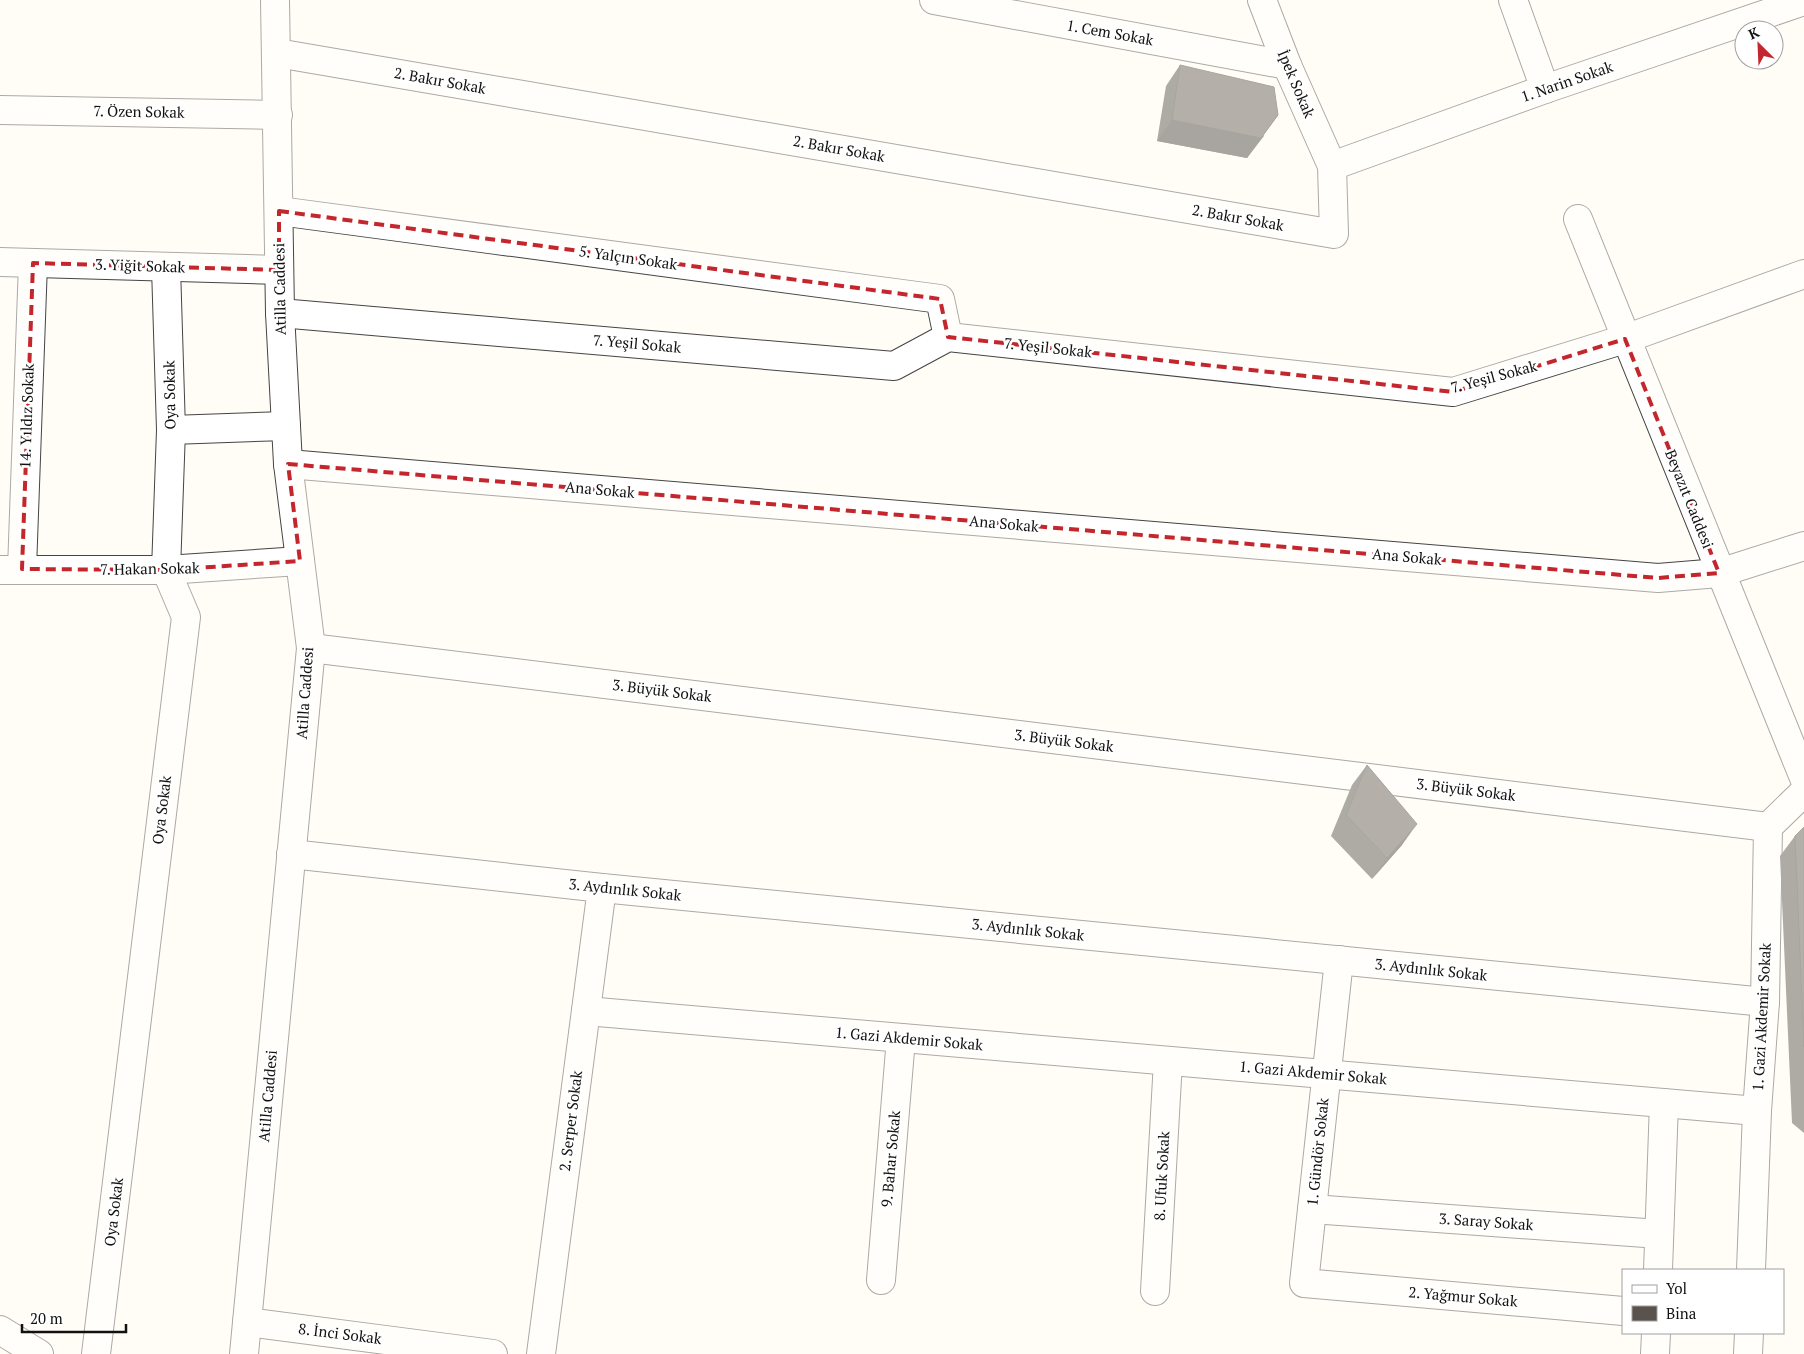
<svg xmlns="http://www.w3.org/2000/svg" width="1804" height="1354" font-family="'PT Serif',serif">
  <rect width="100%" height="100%" fill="#fffdf5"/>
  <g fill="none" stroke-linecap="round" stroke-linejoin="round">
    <!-- minor casing -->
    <g stroke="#444" stroke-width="30">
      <g id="minor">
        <path d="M934 0 1287 65"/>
        <path d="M1513 0 1545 89"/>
        <path d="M277 53 1334 234 1332 166 1287 65 1262 0"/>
        <path d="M0 110 278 115"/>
        <path d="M1332 166 1545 89 1804 1"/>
        <path d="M279 211 940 299 948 337"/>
        <path d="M1578 219 1804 778"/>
        <path d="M0 262 279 270"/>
        <path d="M280 313 894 366 948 337 1453 392 1625 339 1804 274"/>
        <path d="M171 430 286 426"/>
        <path d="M288 464 1658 578 1719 573 1804 546"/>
        <path d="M22 569 33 263"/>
        <path d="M0 570H166L300 561"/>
        <path d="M311 648 1768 827 1804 792"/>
        <path d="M291 854 602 888 1765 1002"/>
        <path d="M1339 960 1304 1283 1623 1311"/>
        <path d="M586 1011 1757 1111 1765 1002 1768 827"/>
        <path d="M1312 1209 1659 1234"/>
        <path d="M1658 1270 1664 1103"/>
        <path d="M1751 1270 1757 1111"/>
        <path d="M881 1280 901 1038"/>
        <path d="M1155 1291 1168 1061"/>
        <path d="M247 1322 493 1354"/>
        <path d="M0 1330 39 1354"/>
        <path d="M96 1354 186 617 166 570 171 430 166 267"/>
        <path d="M244 1354 311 648 288 464 280 313 275 0"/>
        <path d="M541 1354 602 888"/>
        <path d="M1655 1354 1656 1333"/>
        <path d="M1748 1354 1749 1333"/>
      </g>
    </g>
    <!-- minor -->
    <use href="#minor" stroke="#fff" stroke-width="28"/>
  </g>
  <!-- wall -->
  <g fill="#4d4742">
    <path d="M1180 65 1264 136 1247 158 1157 141 1166 86Z"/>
    <path d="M1367 765 1402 845 1372 879 1331 836 1352 785Z"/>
    <path d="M1804 827V1133L1792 1123 1780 856 1795 836Z"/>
  </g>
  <!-- shaded-wall -->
  <g fill="#3f3936">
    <path d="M1278 115 1247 158 1157 141 1172 120Z"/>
    <path d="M1417 824 1402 845 1372 879 1387 858Z"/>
  </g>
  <!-- building -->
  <g fill="#5a524d" stroke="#3f3936">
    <path d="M1180 65 1274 87 1278 115 1261 138 1172 120Z"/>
    <path d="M1367 765 1417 824 1387 858 1346 815Z"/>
    <path d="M1804 827V1047L1795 836Z"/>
  </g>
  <!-- marked area -->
  <path d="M0 0H1804V1354H0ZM279 211 940 299 948 337 1453 392 1625 339 1719 573 1658 578 288 464 300 561 166 570 22 569 33 263 279 270Z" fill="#fffdf5" fill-opacity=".55" fill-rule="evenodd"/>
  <path fill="none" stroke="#c4262e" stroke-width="4" stroke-dasharray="10 6" stroke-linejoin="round" d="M279 211 940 299 948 337 1453 392 1625 339 1719 573 1658 578 288 464 300 561 166 570 22 569 33 263 279 270Z"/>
  <g text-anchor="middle" stroke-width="5" stroke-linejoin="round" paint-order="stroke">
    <!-- street labels -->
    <g font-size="15" fill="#111" stroke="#fff">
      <text transform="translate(1110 33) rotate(10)" y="5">1. Cem Sokak</text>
      <text transform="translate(440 81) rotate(10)" y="5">2. Bakır Sokak</text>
      <text transform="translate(1567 82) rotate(-19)" y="5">1. Narin Sokak</text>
      <text transform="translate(1296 84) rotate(67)" y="5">İpek Sokak</text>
      <text transform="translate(139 112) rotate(1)" y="5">7. Özen Sokak</text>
      <text transform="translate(839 149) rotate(10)" y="5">2. Bakır Sokak</text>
      <text transform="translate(1238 218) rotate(10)" y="5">2. Bakır Sokak</text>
      <text transform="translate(628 258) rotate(8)" y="5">5. Yalçın Sokak</text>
      <text transform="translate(140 266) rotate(2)" y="5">3. Yiğit Sokak</text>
      <text transform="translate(280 289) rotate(-91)" y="5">Atilla Caddesi</text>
      <text transform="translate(637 344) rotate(5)" y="5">7. Yeşil Sokak</text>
      <text transform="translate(1048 348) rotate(6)" y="5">7. Yeşil Sokak</text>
      <text transform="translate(1494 377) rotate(-15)" y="5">7. Yeşil Sokak</text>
      <text transform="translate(170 395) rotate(-91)" y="5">Oya Sokak</text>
      <text transform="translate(27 416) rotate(-88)" y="5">14. Yıldız Sokak</text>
      <text transform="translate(600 490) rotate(5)" y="5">Ana Sokak</text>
      <text transform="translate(1689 499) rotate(68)" y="5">Beyazıt Caddesi</text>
      <text transform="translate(1004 524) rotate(5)" y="5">Ana Sokak</text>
      <text transform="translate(1407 557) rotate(5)" y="5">Ana Sokak</text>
      <text transform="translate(150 569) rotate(-1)" y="5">7. Hakan Sokak</text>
      <text transform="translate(662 691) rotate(7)" y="5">3. Büyük Sokak</text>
      <text transform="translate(305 693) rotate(-86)" y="5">Atilla Caddesi</text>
      <text transform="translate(1064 741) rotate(7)" y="5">3. Büyük Sokak</text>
      <text transform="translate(1466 790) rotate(7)" y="5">3. Büyük Sokak</text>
      <text transform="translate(162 810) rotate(-83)" y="5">Oya Sokak</text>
      <text transform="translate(625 890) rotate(6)" y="5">3. Aydınlık Sokak</text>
      <text transform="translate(1028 930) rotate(6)" y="5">3. Aydınlık Sokak</text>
      <text transform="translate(1431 970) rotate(6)" y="5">3. Aydınlık Sokak</text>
      <text transform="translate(1762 1017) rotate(-87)" y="5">1. Gazi Akdemir Sokak</text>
      <text transform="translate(909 1039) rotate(5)" y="5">1. Gazi Akdemir Sokak</text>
      <text transform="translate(1313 1073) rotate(5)" y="5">1. Gazi Akdemir Sokak</text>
      <text transform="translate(268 1096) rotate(-85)" y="5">Atilla Caddesi</text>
      <text transform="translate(571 1121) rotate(-83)" y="5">2. Serper Sokak</text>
      <text transform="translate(1318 1152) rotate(-84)" y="5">1. Gündör Sokak</text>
      <text transform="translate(891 1159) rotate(-85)" y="5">9. Bahar Sokak</text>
      <text transform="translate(1162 1176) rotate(-87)" y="5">8. Ufuk Sokak</text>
      <text transform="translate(114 1212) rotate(-83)" y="5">Oya Sokak</text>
      <text transform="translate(1486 1222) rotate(4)" y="5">3. Saray Sokak</text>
      <text transform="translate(1463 1297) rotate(5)" y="5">2. Yağmur Sokak</text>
      <text transform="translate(340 1334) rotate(7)" y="5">8. İnci Sokak</text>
    </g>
  </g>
  <!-- legend -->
  <rect x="1622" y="1269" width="162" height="65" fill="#ffffff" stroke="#a0a0a0"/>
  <rect x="1632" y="1285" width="25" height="8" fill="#ffffff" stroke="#a0a0a0"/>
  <text x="1666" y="1294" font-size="15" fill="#111111">Yol</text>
  <rect x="1632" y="1306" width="25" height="15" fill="#5a524d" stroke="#a0a0a0"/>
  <text x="1666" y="1319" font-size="15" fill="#111111">Bina</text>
  <!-- north arrow -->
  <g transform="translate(1759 45) rotate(336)"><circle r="24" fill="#ffffff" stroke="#a0a0a0"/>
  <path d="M0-4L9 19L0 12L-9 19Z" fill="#c4262e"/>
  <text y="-8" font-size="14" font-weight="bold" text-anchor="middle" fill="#111111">K</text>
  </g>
  <!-- scale -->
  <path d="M22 1324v8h104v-8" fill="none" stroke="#111111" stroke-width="2.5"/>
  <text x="30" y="1324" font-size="15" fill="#111111" stroke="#ffffff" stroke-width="4" paint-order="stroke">20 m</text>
</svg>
